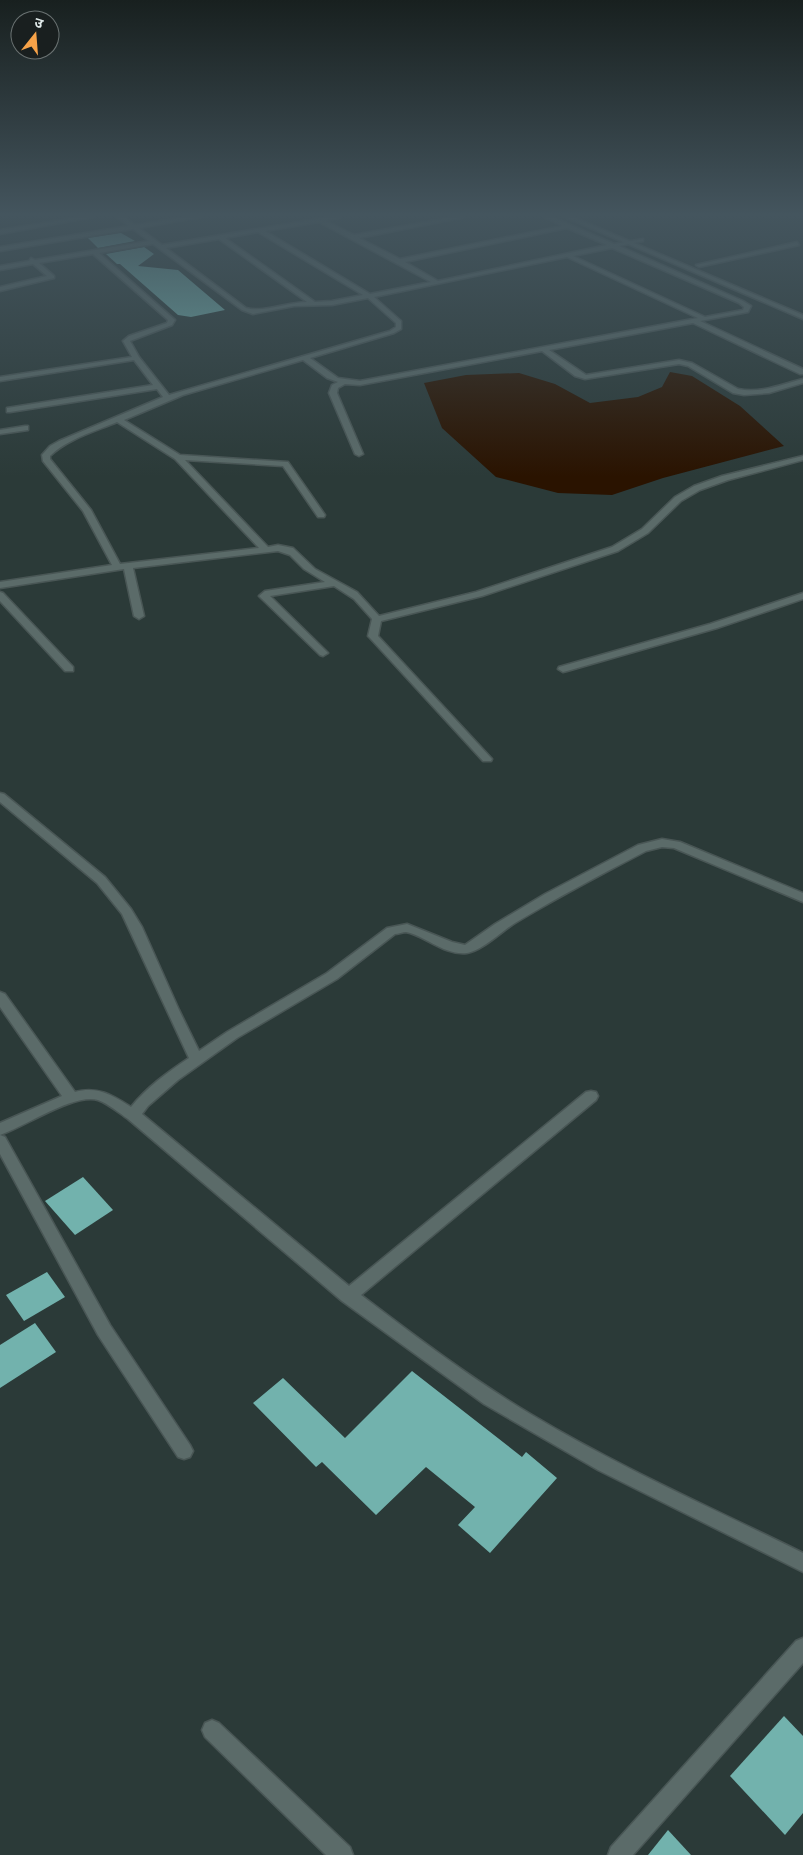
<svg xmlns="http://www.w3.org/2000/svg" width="803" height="1855" font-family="'Times New Roman','Noto Sans Devanagari',serif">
  <rect width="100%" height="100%" fill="#2b3a38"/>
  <!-- water -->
  <path fill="#2a1300" d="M670 372 692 376 740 406 784 446 663 478 612 495 558 493 496 477 442 428 424 383 466 375 519 373 555 384 590 403 638 397 662 387Z"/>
  <!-- building -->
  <g fill="#72b2ad">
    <path d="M121 233 135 241 98 248 88 238Z"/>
    <path d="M144 247 154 254 138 266 178 270 225 310 191 317 178 315 120 264H117L106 254Z"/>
    <path d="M83 1177 113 1210 75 1235 45 1201Z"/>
    <path d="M47 1272 65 1297 24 1321 6 1295Z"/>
    <path d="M35 1323 56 1352 0 1388V1345Z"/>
    <path d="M412 1371 522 1457 526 1452 557 1478 490 1553 458 1525 475 1507 426 1467 376 1515 322 1462 316 1467 253 1403 283 1378 345 1438Z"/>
    <path d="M784 1716 803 1736V1813L785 1835 730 1776Z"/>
    <path d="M668 1830 691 1855H648Z"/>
  </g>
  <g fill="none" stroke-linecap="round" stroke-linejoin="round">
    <!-- service casing -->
    <g stroke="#495655" stroke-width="3">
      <path id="service" d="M797 242 799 245 699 267 696 265Z"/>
    </g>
    <!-- minor casing -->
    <g stroke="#495655" stroke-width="3">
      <g id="minor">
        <path d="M117 217H124L135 225 187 217H201L139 228 162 245 328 217H341L326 221 354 235 453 217H465L359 238 400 259 562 226 544 217H552L614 244 643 239V241L619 246 743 301 751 306 748 312 700 321 803 369V374H800L693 323 549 350 586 375 679 360 692 363 738 389C761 394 782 384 803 379V383L769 393 744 395 733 393 688 366 679 364 585 379 575 376 542 351 360 385 345 384 338 388 337 393 363 454 359 456 355 454 329 393 332 385 338 382 327 378 303 360 183 395 124 420 180 455 288 462 325 515 324 517H318L283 466 185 460 268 547 278 545 293 548 315 569 357 592 379 616 476 592 612 547 642 529 675 497 694 486 722 476 803 456V460L728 480 700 490 681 501 648 533 618 551 482 596 381 621 378 636 492 759 491 761H483L370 638 368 636 372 619 354 599 334 586 270 596 326 651 328 653 323 656 320 655 261 598 259 596 265 591 325 582 304 569 290 555 278 551 133 568 144 616 139 619 134 616 124 569 0 588V582L112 565 83 511 43 461 42 455 50 446 59 441 163 397 157 389 10 412H7V408L153 385 134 360 0 381V377L132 357 123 341 129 336 167 323 168 320 93 254 39 263 54 276V278L0 291V287L47 276 33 264 0 270V266L29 261 31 258 35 260 149 241 133 229 0 251V247L129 226ZM319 222 431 282 370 294 265 231ZM567 228 607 245 438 281 405 262ZM258 232 363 295 332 301 315 302 225 238ZM219 239 307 302C289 302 262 313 246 308L166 248ZM153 244 242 310 253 314 294 306 332 305 368 298 396 323V327L390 331 169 395 139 357 130 341 172 325 175 320 99 253ZM612 248 739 303 744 307 743 310 705 317 573 256ZM567 257 698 318 360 381 338 378 310 358 394 333 401 329V321L374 297ZM117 422 175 459 259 548 120 564 91 510 50 459V456C67 439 96 431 117 422Z"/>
        <path d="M25 426H28V430L0 434V430Z"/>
        <path d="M0 592 3 593 73 667V671H65L0 601Z"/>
        <path d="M803 593V599L717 628 567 671 563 672 558 669 559 667 710 624Z"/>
        <path d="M0 793 4 794 105 877 131 909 142 927 179 1010 199 1051 227 1032 327 973 387 928 407 924 452 942 465 945 495 924 545 894 638 845 662 839 680 842 803 893V902L674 848 662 847 646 851C602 874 558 897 515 923 502 931 482 951 467 953 445 956 424 935 406 932 403 932 398 934 395 934L337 979 237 1038 178 1080 148 1106 142 1114 349 1286 586 1092 591 1091 596 1092 598 1096 596 1100 361 1295C416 1337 472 1379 532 1415 619 1467 712 1508 803 1553V1572L598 1470 484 1404 342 1301 128 1119C119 1113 109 1104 98 1100 74 1093 24 1127 0 1135V1123L62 1096 0 1007V992L5 994 75 1092C98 1086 112 1095 131 1107 147 1087 168 1072 189 1058L122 914 97 883 0 802Z"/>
        <path d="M0 1135 5 1137 110 1325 190 1445 193 1451 190 1457 184 1459 178 1457 98 1335 0 1154Z"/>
        <path d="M803 1638V1663L633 1855H608L611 1847 796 1641Z"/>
        <path d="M212 1720 219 1723 350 1847 353 1855H326L205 1737 202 1730 205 1723Z"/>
      </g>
    </g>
    <!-- tertiary casing -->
    <g stroke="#495655" stroke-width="3">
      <g id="tertiary">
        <path d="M80 217H93L0 234V230Z"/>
        <path d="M565 217H573L803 315V319Z"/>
      </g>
    </g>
    <!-- service -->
    <use href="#service" fill="#5b6b69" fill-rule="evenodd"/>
    <!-- minor -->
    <use href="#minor" fill="#5b6b69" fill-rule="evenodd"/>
    <!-- tertiary -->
    <use href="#tertiary" fill="#5b6b69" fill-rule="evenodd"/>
  </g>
  <!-- sky -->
  <linearGradient id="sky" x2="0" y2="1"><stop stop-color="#18201f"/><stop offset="0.45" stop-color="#44555e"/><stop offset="1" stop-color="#44555e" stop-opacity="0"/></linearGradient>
  <rect width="803" height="477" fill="url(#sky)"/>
  <!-- north arrow -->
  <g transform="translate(35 35) rotate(17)"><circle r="24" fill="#191f1f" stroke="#697171"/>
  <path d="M0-4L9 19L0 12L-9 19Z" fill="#f7a248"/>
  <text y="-8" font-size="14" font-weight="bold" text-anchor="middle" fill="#e2ebeb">उ</text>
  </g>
</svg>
